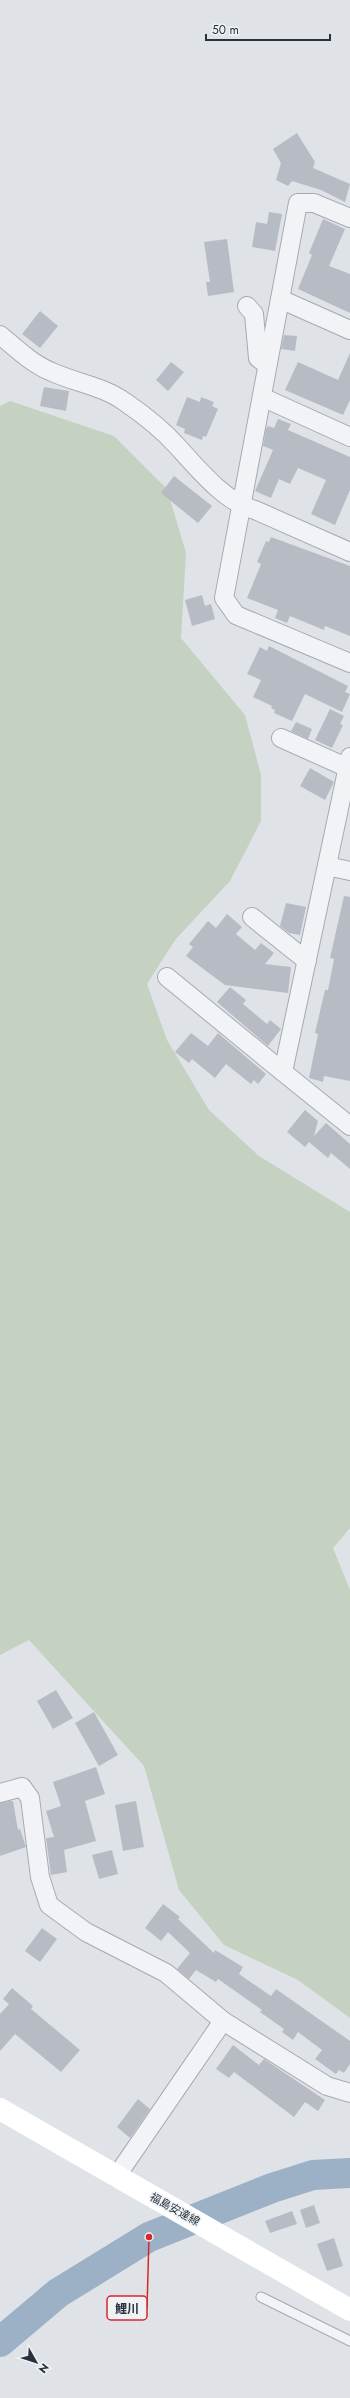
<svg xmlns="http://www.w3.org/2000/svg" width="350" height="2398" font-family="Jost,'Noto Sans JP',sans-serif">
  <rect width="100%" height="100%" fill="#dfe3e8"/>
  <!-- green -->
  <path fill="#c5d1c1" d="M10 401 114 436 167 489 186 553 181 638 245 715 261 775V821L230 881 175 940 147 984 167 1040 209 1110 259 1156 350 1212V1528L333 1548 350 1590V2018L298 1980 224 1945 179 1890 144 1766 29 1640 0 1655V406Z"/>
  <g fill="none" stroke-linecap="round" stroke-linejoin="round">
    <!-- river -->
    <path stroke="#9cb1c6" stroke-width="30" d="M0 2342 58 2293 149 2237 272 2188 313 2175 350 2173"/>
  </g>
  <!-- building -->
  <g fill="#b7bcc4">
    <path d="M297 133 315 162 313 168 350 184 345 202 321 190 292 181 288 186 276 180 281 163 273 149Z"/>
    <path d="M269 212 282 214 275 251 252 247 256 222 267 224Z"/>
    <path d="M323 219 345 229 329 266 350 274V313L298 289 312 255 309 253Z"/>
    <path d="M227 239 234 292 208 296 206 282H210L204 242Z"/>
    <path d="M40 311 58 326 40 348 22 334Z"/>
    <path d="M284 335 297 336 295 351 281 349Z"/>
    <path d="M350 353V400L343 415 285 390 298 362 338 380Z"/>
    <path d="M171 362 184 372 168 391 156 380Z"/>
    <path d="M44 387 69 391 66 411 40 406Z"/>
    <path d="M187 397 200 402 201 397 214 402 212 406 218 409 206 437 203 436 202 440 184 433 185 429 176 425Z"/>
    <path d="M278 419 291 424 288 430 350 457V490L335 525 311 514 326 480 298 468 290 484 279 479 271 498 255 491 273 450 263 446 266 429 268 426 274 428Z"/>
    <path d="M174 476 212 506 198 523 161 493Z"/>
    <path d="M271 537 350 566V636L325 626 324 630 290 616 287 623 275 618 278 610 247 598 261 564 257 562 266 541 269 542Z"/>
    <path d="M202 595 205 606 211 604 215 619 192 626 185 600Z"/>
    <path d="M269 646 348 686 345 692 350 694 342 712 305 694 292 721 274 713 275 710 271 708 272 706 253 697 261 680 247 674 260 647 267 651Z"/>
    <path d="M330 709 344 716 340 724 343 725 332 748 315 740Z"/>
    <path d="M296 722 312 729 308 739 291 731Z"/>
    <path d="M310 768 334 782 325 800 300 786Z"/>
    <path d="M344 896 350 897V1081L324 1076 323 1082 309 1078 318 1034 315 1033 325 990H328L334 959 330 958Z"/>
    <path d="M286 903 306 907 300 935 289 933 280 926Z"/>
    <path d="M227 914 242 927 236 934 255 950 261 943 274 953 265 964 291 967 288 993 225 985 186 956 193 947 189 944 208 921 216 928Z"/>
    <path d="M230 987 246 1000 243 1004 267 1024 270 1020 281 1029 268 1046 217 1002Z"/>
    <path d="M191 1033 208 1046 218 1033 266 1074 258 1084 254 1080 251 1084 226 1064 215 1078 192 1059 189 1063 175 1052Z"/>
    <path d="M305 1110 318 1121 314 1136 326 1123 350 1144V1169L331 1153 328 1158 309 1142 305 1147 287 1132Z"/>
    <path d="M56 1690 73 1718 53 1729 37 1701Z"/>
    <path d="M94 1712 118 1755 99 1766 75 1723Z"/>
    <path d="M96 1767 105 1794 85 1801 96 1841 64 1850 67 1872 51 1875 46 1838 54 1837 46 1811 61 1806 53 1782Z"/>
    <path d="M9 1801H13L18 1830 20 1829 26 1847 0 1856V1803Z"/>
    <path d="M136 1801 144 1847 123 1851 115 1805Z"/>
    <path d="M112 1850 118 1874 99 1879 92 1855Z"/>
    <path d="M163 1904 180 1917 178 1919 214 1953 215 1950 243 1967 239 1974 271 1996 276 1989 350 2041V2064L344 2073 339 2070 336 2074 315 2059 322 2050 298 2032 293 2040 282 2032 284 2029 260 2012 262 2010 218 1979 216 1982 196 1970 189 1979 177 1969 190 1953 168 1932 161 1941 145 1928Z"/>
    <path d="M42 1928 57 1939 40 1962 25 1951Z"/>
    <path d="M12 1988 33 2006 31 2009 80 2050 61 2072 15 2034 0 2051V2014L9 2004 3 1999Z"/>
    <path d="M233 2045 259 2065 264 2059 325 2100 318 2111 305 2102 294 2117 234 2072 229 2078 216 2069Z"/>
    <path d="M138 2099 150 2109 130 2138 117 2127Z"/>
    <path d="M314 2205 320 2223 306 2228 300 2210Z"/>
    <path d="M292 2211 297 2224 270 2233 265 2221Z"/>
    <path d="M334 2238 343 2266 327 2271 317 2244Z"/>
  </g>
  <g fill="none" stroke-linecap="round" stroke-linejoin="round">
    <!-- lane casing -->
    <g stroke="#a5aab2" stroke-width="11">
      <path id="lane" d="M261 2297 350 2341"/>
    </g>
    <!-- street casing -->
    <g stroke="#a5aab2" stroke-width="20">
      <g id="street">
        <path d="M350 218 314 203H298L224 598 236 615 350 663"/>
        <path d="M280 299 350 330"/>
        <path d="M247 306 254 314 258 358 267 365"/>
        <path d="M0 335C17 349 32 364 52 372 76 383 103 386 125 402 144 415 163 430 178 447 198 469 226 503 255 510L350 552"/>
        <path d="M262 397 350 437"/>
        <path d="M281 738 348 768"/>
        <path d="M350 757 283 1072 350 1126"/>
        <path d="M327 866 350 871"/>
        <path d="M252 917 307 961"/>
        <path d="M167 977 283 1072"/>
        <path d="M0 1793 22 1787 30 1798 40 1877 49 1905 86 1932 166 1973 223 2021 327 2086 350 2093"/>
        <path d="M116 2177 223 2021"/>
      </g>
    </g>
    <!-- lane -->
    <use href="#lane" stroke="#f2f3f6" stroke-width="9"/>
    <!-- street -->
    <use href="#street" stroke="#f2f3f6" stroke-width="18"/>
    <!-- secondary -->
    <path stroke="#fff" stroke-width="22" d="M0 2109 350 2310"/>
  </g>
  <g text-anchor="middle" stroke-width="3" stroke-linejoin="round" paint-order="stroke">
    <!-- street labels -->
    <g font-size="11" fill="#29313e" stroke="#eff2f5">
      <text transform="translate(175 2209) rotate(29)" y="4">福島安達線</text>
    </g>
  </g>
  <!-- callouts -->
  <path fill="none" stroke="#d62828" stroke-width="1.5" d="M149 2237L147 2308"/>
  <circle fill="#d62828" stroke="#eff2f5" stroke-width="1.5" cx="149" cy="2237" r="4"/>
  <rect fill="#eff2f5" stroke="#d62828" stroke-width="1.5" x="107" y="2296" width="40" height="24" rx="4"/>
  <g font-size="12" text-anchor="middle" font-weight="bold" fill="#29313e">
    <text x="127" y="2313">鯉川</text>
  </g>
  <!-- north arrow -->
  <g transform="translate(36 2362) rotate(129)" stroke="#eff2f5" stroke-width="3" paint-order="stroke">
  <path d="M0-3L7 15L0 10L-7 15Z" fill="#29313e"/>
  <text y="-6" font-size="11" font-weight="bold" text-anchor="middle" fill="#29313e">N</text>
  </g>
  <!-- scale -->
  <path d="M206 34v6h124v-6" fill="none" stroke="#29313e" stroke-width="2"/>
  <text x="212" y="34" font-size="12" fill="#29313e" stroke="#eff2f5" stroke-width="3" paint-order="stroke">50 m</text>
</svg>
